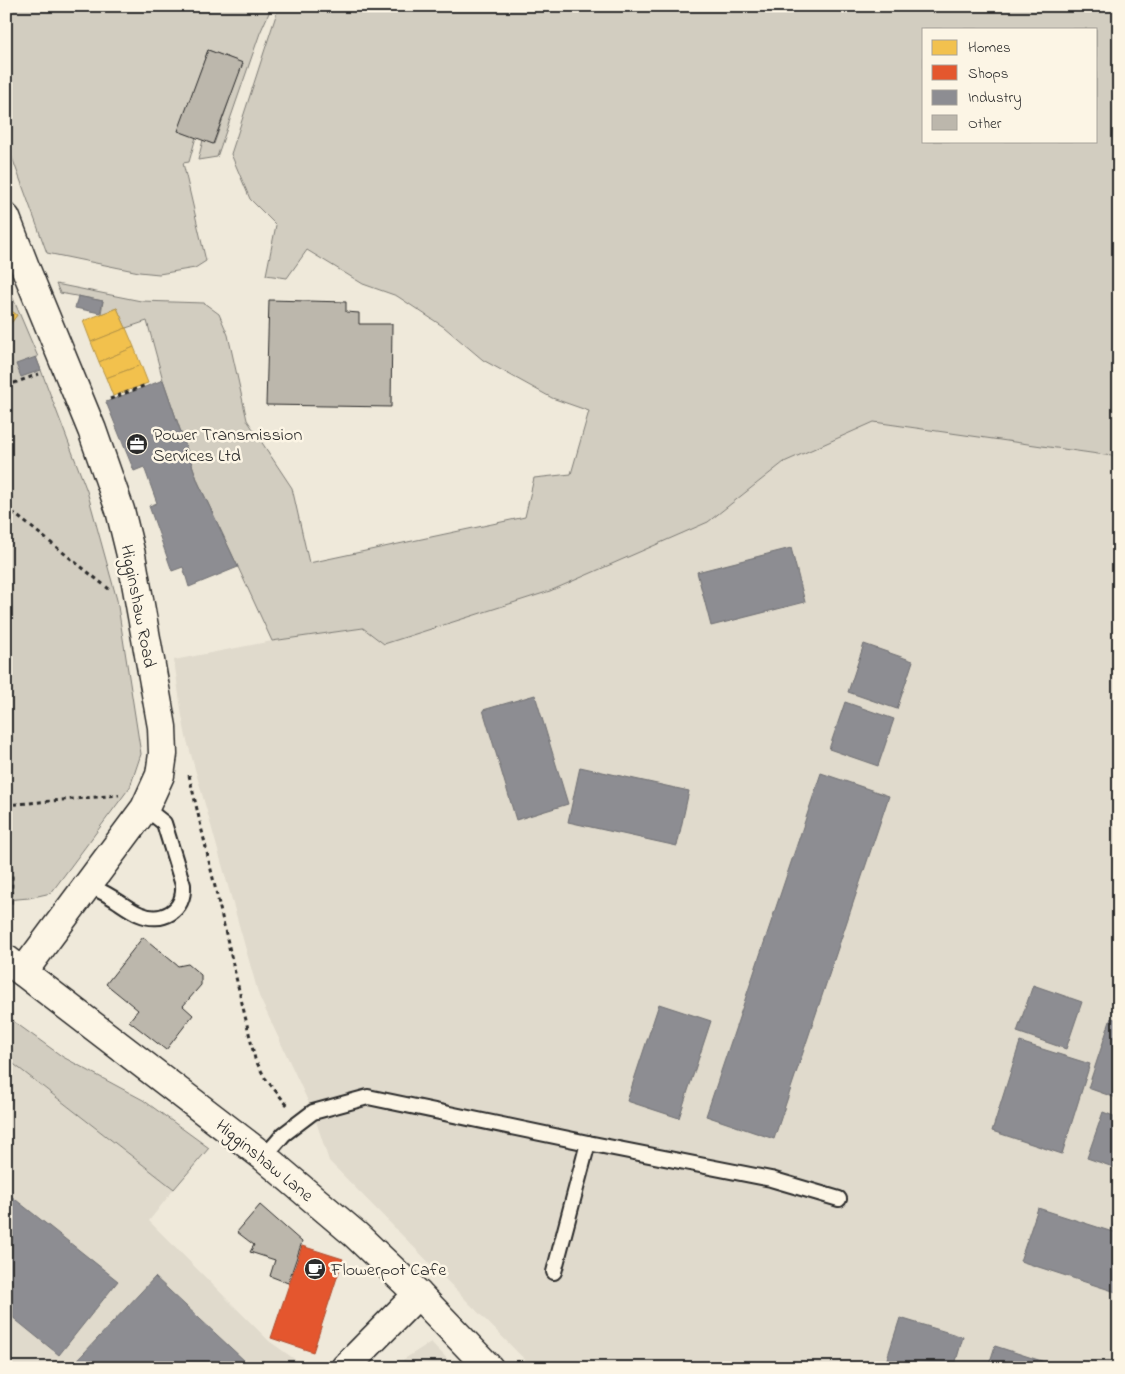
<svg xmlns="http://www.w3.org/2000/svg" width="1125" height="1374" font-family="'Indie Flower',sans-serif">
  <rect width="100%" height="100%" fill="#efe9da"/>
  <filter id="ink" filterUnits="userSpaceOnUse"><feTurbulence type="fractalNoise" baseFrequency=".02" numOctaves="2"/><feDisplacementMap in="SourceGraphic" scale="10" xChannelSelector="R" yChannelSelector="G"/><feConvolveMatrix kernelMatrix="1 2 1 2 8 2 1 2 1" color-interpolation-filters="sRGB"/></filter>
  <g filter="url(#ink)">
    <!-- built -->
    <g fill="#e0dacc">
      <path d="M874 422 1119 457V1368H533L329 1161 313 1112 259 996 186 737 182 716 174 660 272 641 363 628 707 522 784 462Z"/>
      <path d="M6 1058 174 1189 149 1221 269 1341 307 1368H6Z"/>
      <path d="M431 1342 456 1368H390Z"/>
    </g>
    <!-- green -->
    <g fill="#d2cdc0" stroke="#7e7c76" fill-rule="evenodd">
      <path d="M6 6H272L260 33 217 157 198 160 203 140 214 144 242 63 208 50 179 131 196 137 189 162 183 163 206 261 195 268 159 274 139 272 47 253 6 141Z"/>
      <path d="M279 6H1119V457L874 422 784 462 708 522 550 591 384 644 363 628 272 641 238 567 198 482 163 380 147 321 126 328 117 308 101 314 103 301 60 293 56 284 141 301 204 303 219 314 228 335 247 420 292 488 309 563 525 517 534 478 571 474 589 411 552 398 483 360 444 327 397 296 363 284 307 250 287 278 266 275 276 225 250 199 231 154ZM924 29H1096V141H924Z"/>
      <path d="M6 282 38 357H36L87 491 117 600 141 754 130 787 51 893 29 898 6 900V330L17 315 6 307Z"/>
      <path d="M6 1014 13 1021 63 1057 143 1100 209 1148 174 1189 6 1058Z"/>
    </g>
    <!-- homes -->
    <g fill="#f2c14e" stroke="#b69444">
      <path d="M6 307 17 315 6 330Z"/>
      <path d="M117 308 126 328 91 342 83 321Z"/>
      <path d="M126 328 134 347 99 362 91 342Z"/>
      <path d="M134 347 141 365 106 378 99 362Z"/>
      <path d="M141 365 148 383 113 396 106 378Z"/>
    </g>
    <!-- shops -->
    <path fill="#e4572e" stroke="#ac4a2d" d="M302 1246 343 1259 313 1352 271 1338Z"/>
    <!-- industry -->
    <g fill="#8d8d92" stroke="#707073">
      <path d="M78 296 103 301 100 313 75 308Z"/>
      <path d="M36 357 41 370 21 377 16 364Z"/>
      <path d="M163 380 198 482 238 567 189 587 183 567 172 571 149 506 157 503 144 467 134 471 106 402Z"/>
      <path d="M791 548 805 602 711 626 697 572Z"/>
      <path d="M864 644 913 661 897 709 848 692Z"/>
      <path d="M535 695 568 804 516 820 483 710Z"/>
      <path d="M845 702 894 719 878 766 829 749Z"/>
      <path d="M580 767 689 791 677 846 568 822Z"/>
      <path d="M821 773 889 796 774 1139 706 1116Z"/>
      <path d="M1033 985 1082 1002 1066 1049 1017 1032Z"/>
      <path d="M659 1004 711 1021 679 1118 627 1101Z"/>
      <path d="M1111 1018 1119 1020V1099L1088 1088Z"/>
      <path d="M1020 1042 1090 1064 1062 1154 992 1131Z"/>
      <path d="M1103 1112 1119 1118V1169L1087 1158Z"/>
      <path d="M6 1192 118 1281 59 1355 6 1312Z"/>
      <path d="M1119 1207V1233L1111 1231Z"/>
      <path d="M1038 1208 1119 1234V1293L1020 1261Z"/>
      <path d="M155 1277 246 1362 241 1368H70Z"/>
      <path d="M900 1318 963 1337 954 1368H884Z"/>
      <path d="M995 1346 1054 1365 1053 1368H988Z"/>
    </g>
    <!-- building -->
    <g fill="#bcb7ac" stroke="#2b2b2b">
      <path d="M208 50 243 63 213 144 178 131Z"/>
      <path d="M269 300 346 302V312L359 313V324H392L391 407 266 405Z"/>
      <path d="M143 937 178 966 188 964 201 975V985L183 1006 193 1015 166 1050 129 1021 138 1010 106 984Z"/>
      <path d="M260 1205 302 1242 288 1283 270 1276 275 1260 250 1252 254 1245 237 1232Z"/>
    </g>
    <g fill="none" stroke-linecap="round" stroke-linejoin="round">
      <!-- service casing -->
      <g stroke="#2b2b2b" stroke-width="18">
        <g id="service">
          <path d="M88 885C99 890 109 895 119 902 125 906 132 911 139 914 162 924 185 911 183 885L164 823 145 808"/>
          <path d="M264 1157 284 1134 313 1112 368 1097 588 1143 771 1179 839 1199"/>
          <path d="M554 1272 588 1143"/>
        </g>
      </g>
      <!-- minor casing -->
      <g stroke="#2b2b2b" stroke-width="31">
        <g id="minor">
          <path d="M6 218 25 267 92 430 120 510 131 555 162 727 163 754 160 775 145 808 23 972"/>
          <path d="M345 1368 418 1294"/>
        </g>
      </g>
      <!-- secondary casing -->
      <g stroke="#2b2b2b" stroke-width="31">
        <path id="secondary" d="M6 959 264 1157 356 1235 418 1294 489 1368"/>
      </g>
      <!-- path -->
      <g stroke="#2b2b2b" stroke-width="3" stroke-dasharray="4 4" stroke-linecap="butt">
        <path d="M6 386 39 374"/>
        <path d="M110 399 146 385"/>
        <path d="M6 507 109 589"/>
        <path d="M189 775 255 1059 265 1078 288 1106"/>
        <path d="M6 805 119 795"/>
        <path d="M6 828 12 877 11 906 6 913"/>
      </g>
      <!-- service -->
      <use href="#service" stroke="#fcf5e5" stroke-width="14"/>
      <!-- minor -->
      <use href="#minor" stroke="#fcf5e5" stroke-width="28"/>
      <!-- secondary -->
      <use href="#secondary" stroke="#fcf5e5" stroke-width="28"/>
    </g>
  </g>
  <!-- icons -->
  <defs>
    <g id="office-disc" transform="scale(1.125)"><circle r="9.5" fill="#2b2b2b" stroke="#fcf5e5"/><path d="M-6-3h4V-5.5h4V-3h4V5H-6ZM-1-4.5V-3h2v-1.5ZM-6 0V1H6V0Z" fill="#fff"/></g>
    <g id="cafe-disc" transform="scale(1.125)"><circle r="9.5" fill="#2b2b2b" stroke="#fcf5e5"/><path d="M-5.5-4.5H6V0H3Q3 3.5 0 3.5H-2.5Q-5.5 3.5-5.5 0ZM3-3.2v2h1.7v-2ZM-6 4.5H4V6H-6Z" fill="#fff"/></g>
  </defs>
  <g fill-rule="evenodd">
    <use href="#office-disc" x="137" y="444"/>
    <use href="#cafe-disc" x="315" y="1269"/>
  </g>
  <g text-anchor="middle" stroke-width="5" stroke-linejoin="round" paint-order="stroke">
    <!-- poi labels -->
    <g font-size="18" fill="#2b2b2b" stroke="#fcf5e5" text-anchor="start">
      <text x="153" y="440">Power Transmission<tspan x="153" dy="21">Services Ltd</tspan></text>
      <text x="331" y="1275">Flowerpot Cafe</text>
    </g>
    <!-- street labels -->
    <g font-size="18" fill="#2b2b2b" stroke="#fcf5e5">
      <text transform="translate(139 606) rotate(79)" y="6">Higginshaw Road</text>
      <text transform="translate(265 1160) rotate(39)" y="6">Higginshaw Lane</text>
    </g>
  </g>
  <!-- margin -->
  <rect width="1125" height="1374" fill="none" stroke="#fcf5e5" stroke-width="25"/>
  <rect x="12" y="12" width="1100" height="1349" fill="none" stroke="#2b2b2b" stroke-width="2" filter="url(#ink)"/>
  <!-- legend -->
  <rect x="922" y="28" width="175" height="115" fill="#fcf5e5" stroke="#a8a49b"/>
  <rect x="932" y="40" width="25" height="15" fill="#f2c14e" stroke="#a8a49b"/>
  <text x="968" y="52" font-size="15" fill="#2b2b2b">Homes</text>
  <rect x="932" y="65" width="25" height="15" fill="#e4572e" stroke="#a8a49b"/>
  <text x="968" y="78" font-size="15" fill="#2b2b2b">Shops</text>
  <rect x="932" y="90" width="25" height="15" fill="#8d8d92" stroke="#a8a49b"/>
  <text x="968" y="102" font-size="15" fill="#2b2b2b">Industry</text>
  <rect x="932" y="115" width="25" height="15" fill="#bcb7ac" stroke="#a8a49b"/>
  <text x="968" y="128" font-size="15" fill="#2b2b2b">Other</text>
</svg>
